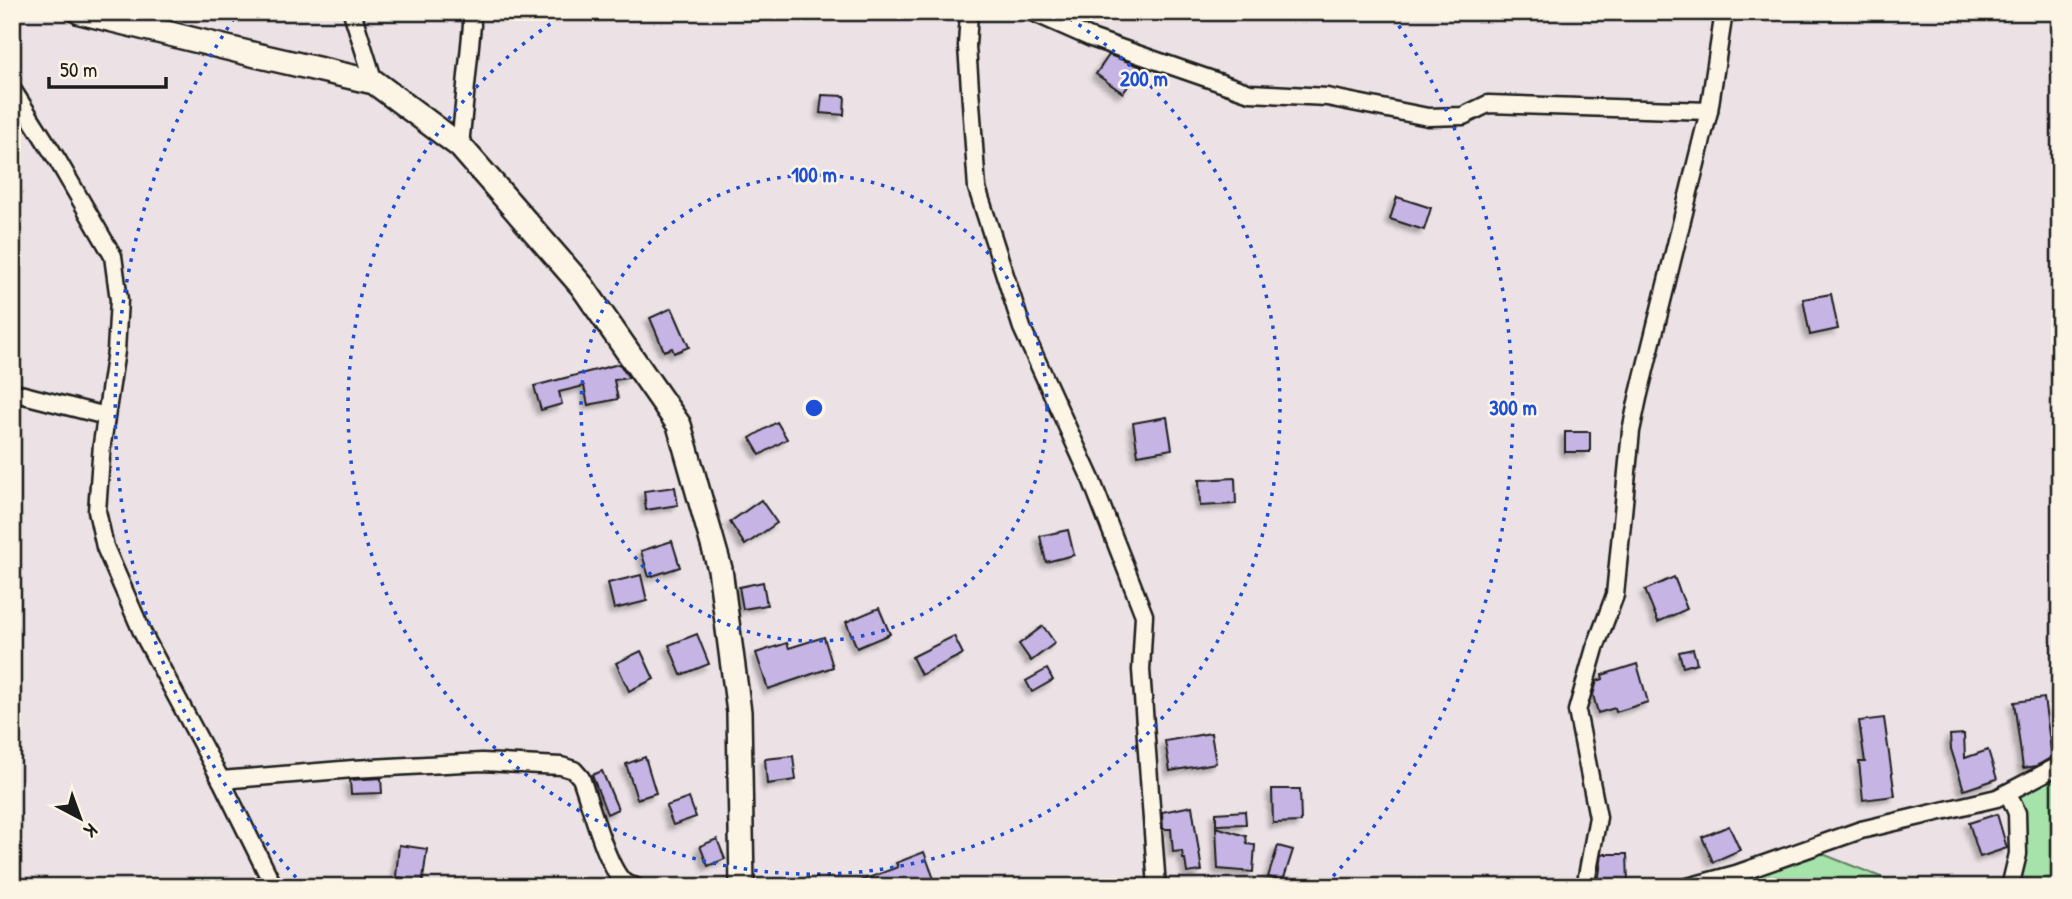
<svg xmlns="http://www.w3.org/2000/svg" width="2072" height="899" font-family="'Patrick Hand',sans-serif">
  <defs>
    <filter id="shadow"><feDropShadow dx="-4.5" dy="4.5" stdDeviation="2" flood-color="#0004"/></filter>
  </defs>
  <rect width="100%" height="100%" fill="#ece2e5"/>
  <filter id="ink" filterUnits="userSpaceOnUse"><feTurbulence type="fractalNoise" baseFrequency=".0143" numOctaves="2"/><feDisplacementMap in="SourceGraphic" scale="14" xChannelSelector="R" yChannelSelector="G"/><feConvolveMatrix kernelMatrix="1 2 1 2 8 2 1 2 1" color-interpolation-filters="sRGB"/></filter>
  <g filter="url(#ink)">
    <!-- green -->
    <g fill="#a5e3aa" stroke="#608063" stroke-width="2">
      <path d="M2060 773V887H2013L2008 793Z"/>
      <path d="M1810 849 1906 887H1691Z"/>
    </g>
    <!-- building -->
    <g fill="#c5b4e4" stroke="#1c1c1c" stroke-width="2" filter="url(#shadow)">
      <path d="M1109 55 1142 67 1123 93 1096 74Z"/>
      <path d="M822 95 845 96 844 115 820 113Z"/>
      <path d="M1397 197 1431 208 1424 230 1390 219Z"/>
      <path d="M1831 294 1838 329 1810 335 1803 299Z"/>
      <path d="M672 308 689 347 674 353 672 348 664 351 650 318Z"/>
      <path d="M619 364 629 378 614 380 618 399 588 405 584 386 559 392 562 404 541 410 534 386Z"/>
      <path d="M1167 417 1172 449 1138 455 1133 423Z"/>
      <path d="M777 422 787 439 760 455 750 438Z"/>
      <rect x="1565" y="432" width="25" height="20"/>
      <path d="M1235 478 1236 504 1200 506 1199 480Z"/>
      <path d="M675 487 678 505 646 510 644 491Z"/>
      <path d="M761 500 777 523 745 545 730 522Z"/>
      <path d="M1068 530 1074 555 1046 562 1040 536Z"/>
      <path d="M672 541 680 567 649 577 641 551Z"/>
      <path d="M641 575 647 601 614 609 608 583Z"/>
      <path d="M1674 577 1687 609 1658 622 1645 590Z"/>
      <path d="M763 582 767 605 743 609 739 587Z"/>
      <path d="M879 608 890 634 857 648 846 622Z"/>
      <path d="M1043 626 1055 643 1031 661 1019 644Z"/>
      <path d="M697 634 709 664 681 675 669 645Z"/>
      <path d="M954 636 963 654 921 675 912 657Z"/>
      <path d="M824 637 833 667 768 689 756 653 787 643 789 648Z"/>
      <path d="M1693 649 1697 663 1683 667 1679 652Z"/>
      <path d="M641 651 654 679 629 691 616 663Z"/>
      <path d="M1637 664 1648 702 1616 712 1615 708 1598 713 1593 695 1597 681 1603 679 1602 675Z"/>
      <path d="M1047 669 1053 680 1032 692 1026 681Z"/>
      <path d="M2044 698 2052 757 2036 766 2023 768 2014 702Z"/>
      <path d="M1884 718 1895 796 1863 800 1859 762H1865L1859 721Z"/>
      <path d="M1211 733 1216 763 1170 771 1165 741Z"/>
      <path d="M1964 734 1965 758 1988 750 1997 779 1964 790 1951 749 1950 735Z"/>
      <path d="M793 756 796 780 767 784 765 759Z"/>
      <path d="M645 757 656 793 637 799 626 764Z"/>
      <path d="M602 771 618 809 607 814 592 775Z"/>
      <path d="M381 778 382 793 351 794 350 780Z"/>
      <path d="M1272 789H1300L1301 822 1273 823Z"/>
      <path d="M689 798 696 817 673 825 666 806Z"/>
      <path d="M1192 806 1202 871 1187 873 1185 859H1183L1182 851 1173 852 1171 829H1163L1162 812Z"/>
      <path d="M1245 811 1246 824 1216 825V813Z"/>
      <path d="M1997 814 2007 848 1980 857 1969 823Z"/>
      <path d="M1729 826 1740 850 1713 862 1702 837Z"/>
      <path d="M1216 827 1246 836 1247 844 1255 845 1253 872 1218 869Z"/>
      <path d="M717 839 725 859 708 866 700 846Z"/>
      <path d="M399 845 427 849 422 887H404L405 878 396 877Z"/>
      <path d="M1278 846 1293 850 1283 881 1268 877Z"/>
      <path d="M924 852 937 887H850L849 885 898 867 896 863Z"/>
      <path d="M1602 854H1627L1628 882 1598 883Z"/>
    </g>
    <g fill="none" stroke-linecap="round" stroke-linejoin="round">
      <!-- street casing -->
      <g stroke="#1c1c1c" stroke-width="21">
        <g id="street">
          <path d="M352 12 374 82"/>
          <path d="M969 12 967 46 977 188 1022 328 1091 479 1144 615 1141 670 1157 887"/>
          <path d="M1032 12 1091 38 1250 93 1327 97 1428 117 1463 116 1488 104 1709 111"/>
          <path d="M12 89 58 161 113 256 119 300 116 351 102 444 97 511 105 547 143 634 221 780 274 887"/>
          <path d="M460 146 472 25 471 12"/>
          <path d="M12 392 106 416"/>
          <path d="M221 780 353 769 482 762 561 766 574 770 581 778C590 802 607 869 625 883 628 885 632 885 636 887"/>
          <path d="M2008 793 2017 813 2018 854 2010 887"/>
          <path d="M1585 887 1598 817 1577 711 1595 648 1615 595 1631 431 1638 398 1709 111 1724 12"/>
          <path d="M1688 887 1736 874 1861 830 1997 798 2060 765"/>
        </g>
      </g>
      <!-- secondary casing -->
      <g stroke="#1c1c1c" stroke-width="28">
        <path id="secondary" d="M80 12 256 55 374 82 460 146 582 286 679 425 720 569 739 712 742 887"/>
      </g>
      <!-- street -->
      <use href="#street" stroke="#fcf5e5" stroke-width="16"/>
      <!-- secondary -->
      <use href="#secondary" stroke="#fcf5e5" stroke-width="23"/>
    </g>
  </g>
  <!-- distance rings -->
  <g fill="none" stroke="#1d4ed8" stroke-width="3.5" stroke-dasharray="3.5 7">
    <circle cx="814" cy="408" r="233"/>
    <path d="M1061 13A466 466 0 1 1 567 13"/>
    <path d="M303 885A699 699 0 0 1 235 17M1393 17A699 699 0 0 1 1325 885"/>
  </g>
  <circle cx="814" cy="408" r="10" fill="#1d4ed8" stroke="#fcf5e5" stroke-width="3.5"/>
  <g font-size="21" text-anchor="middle" font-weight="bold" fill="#1d4ed8" stroke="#fcf5e5" stroke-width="5" stroke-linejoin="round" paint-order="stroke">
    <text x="1144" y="86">200 m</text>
    <text x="814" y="182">100 m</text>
    <text x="1513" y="415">300 m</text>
  </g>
  <!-- margin -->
  <rect width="2072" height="899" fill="none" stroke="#fcf5e5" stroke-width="42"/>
  <rect x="21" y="21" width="2030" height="857" fill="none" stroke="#1c1c1c" stroke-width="2.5" filter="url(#ink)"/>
  <!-- north arrow -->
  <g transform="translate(80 818) rotate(139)" stroke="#fcf5e5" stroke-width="5" paint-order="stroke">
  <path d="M0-5L12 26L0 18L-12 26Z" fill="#1c1c1c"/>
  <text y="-10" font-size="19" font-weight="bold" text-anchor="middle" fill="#1c1c1c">K</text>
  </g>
  <!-- scale -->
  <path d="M49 77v10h117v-10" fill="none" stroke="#1c1c1c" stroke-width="3.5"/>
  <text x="60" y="77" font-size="21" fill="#1c1c1c" stroke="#fcf5e5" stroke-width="5" paint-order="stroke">50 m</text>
</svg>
